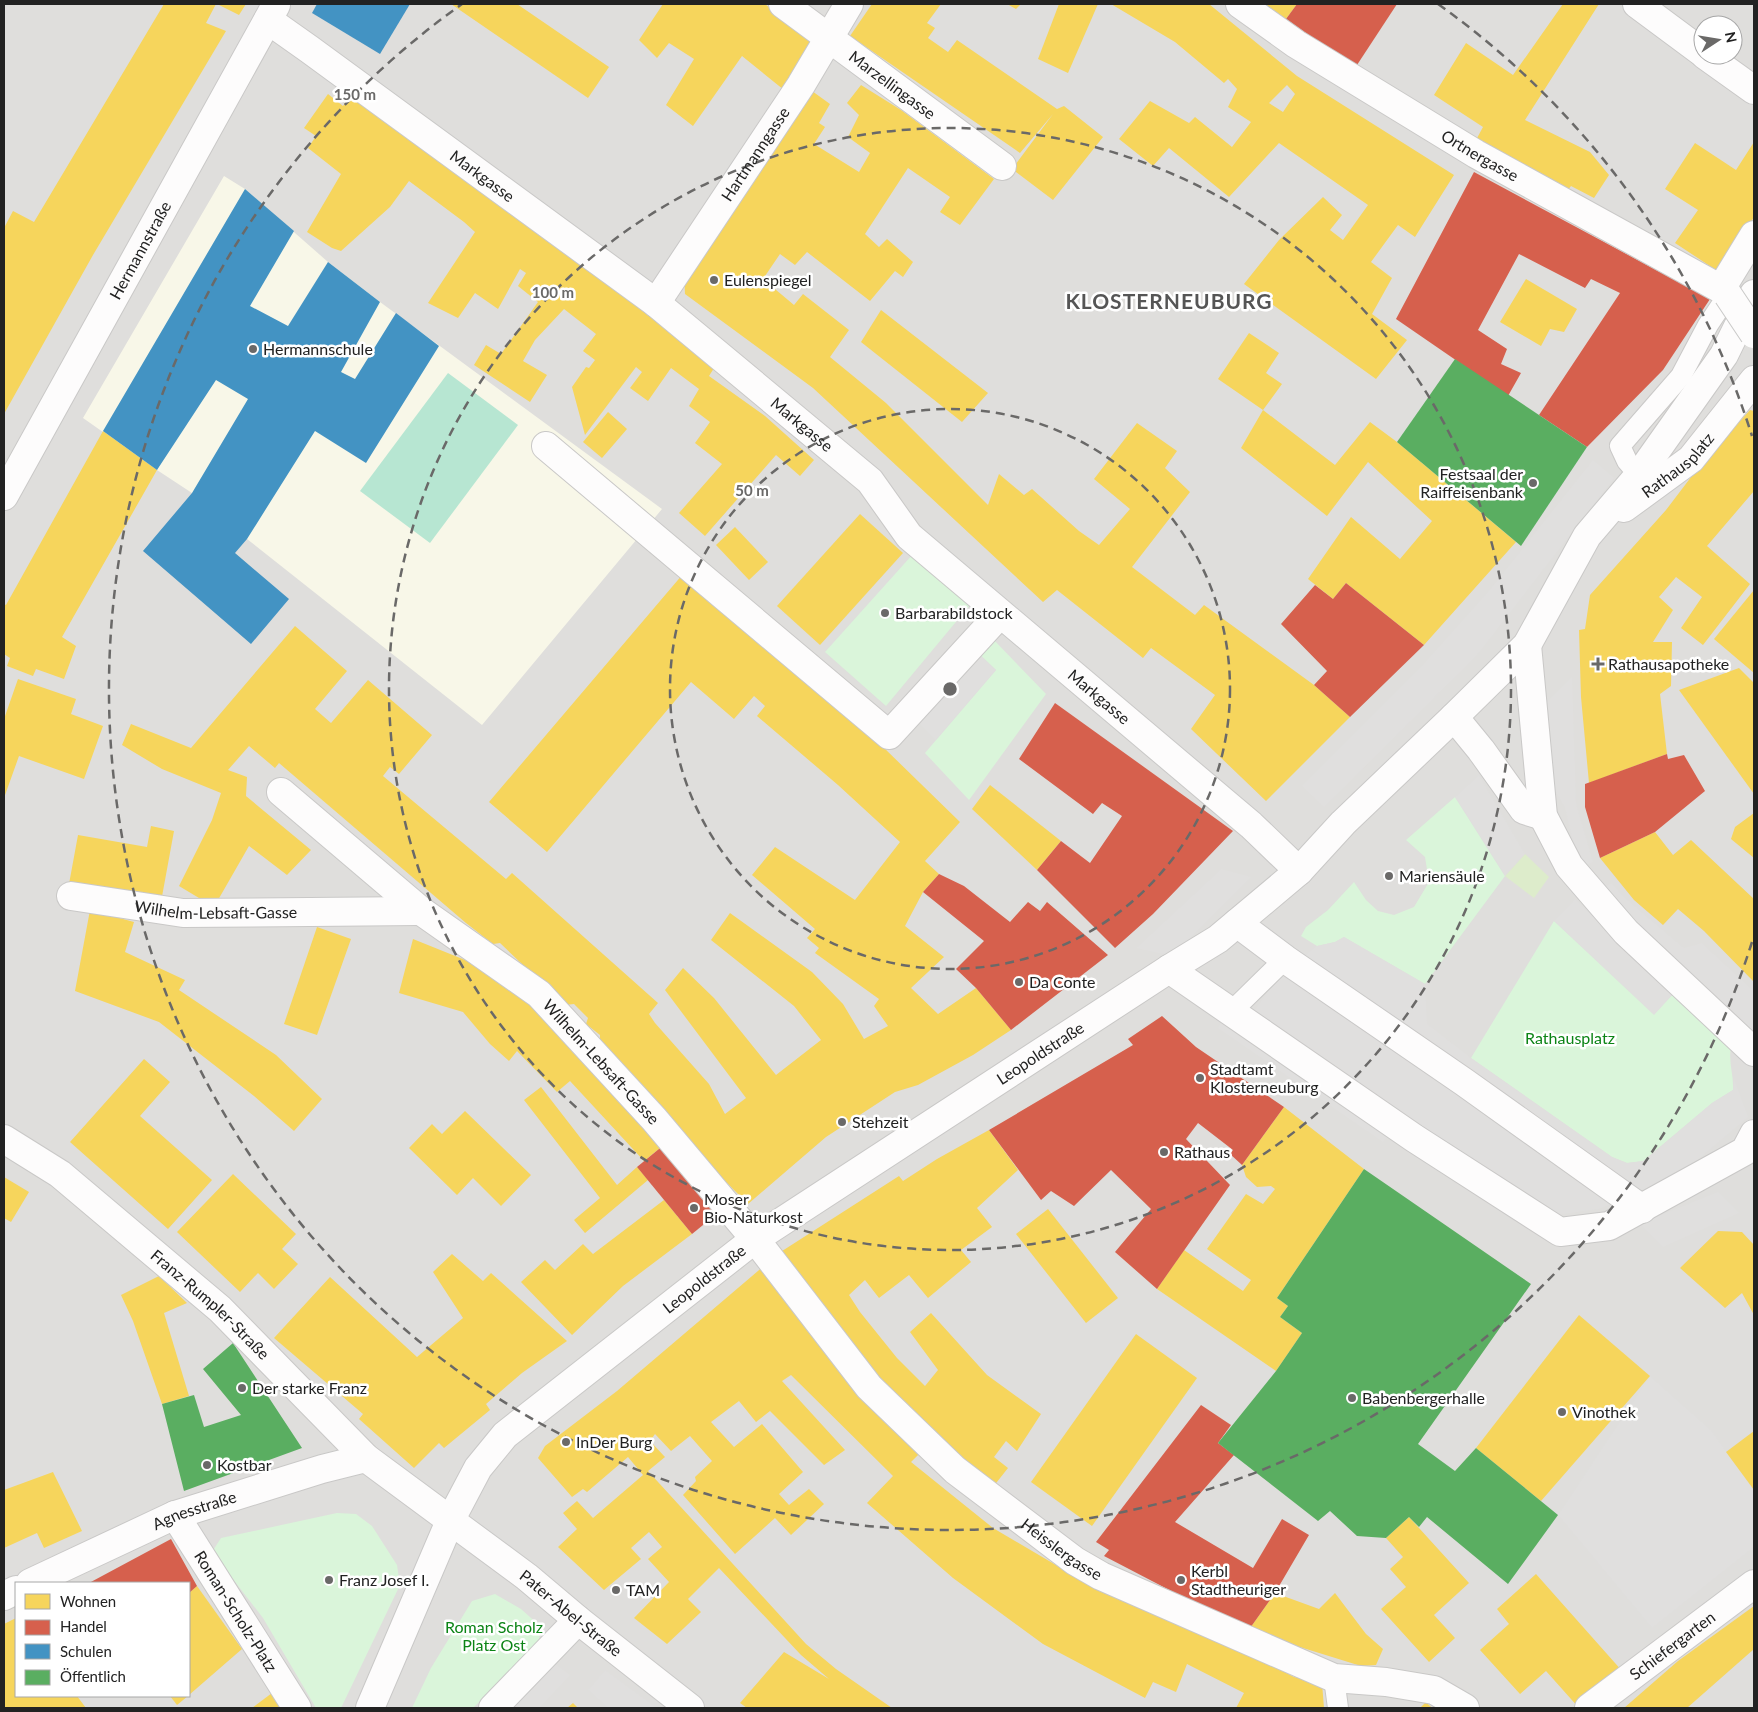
<svg xmlns="http://www.w3.org/2000/svg" width="1758" height="1712" font-family="Lato,sans-serif">
  <rect width="100%" height="100%" fill="#f0eeeb"/>
  <!-- residential -->
  <path fill="#dfdedc" fill-rule="evenodd" d="M4 4H1754V1708H4ZM1703 25H1733V55H1703ZM16 1583H189V1696H16Z"/>
  <!-- education -->
  <path fill="#f8f7e8" d="M224 176 245 189 328 262 380 302 662 509 482 725 247 539 192 493 157 470 83 418Z"/>
  <!-- grass -->
  <path fill="#ddeccb" d="M1525 854 1549 877 1534 898 1505 876Z"/>
  <!-- park -->
  <g fill="#daf5da">
    <path d="M913 554 970 605 886 706 825 652Z"/>
    <path d="M991 637 1046 694 969 800 925 753 996 670 977 652Z"/>
    <path d="M1455 797 1505 876 1425 984 1344 937 1335 942 1317 946 1301 936 1306 927 1328 910 1354 882 1366 900 1378 911 1394 915 1414 907 1429 882 1425 857 1406 840Z"/>
    <path d="M1554 921 1654 1014 1674 993 1732 1044C1727 1060 1734 1074 1733 1090L1712 1103 1643 1161 1627 1163 1612 1157 1471 1058Z"/>
    <path d="M337 1513 356 1514 372 1526 397 1565 400 1585 341 1708H316L263 1618 212 1552 221 1538Z"/>
    <path d="M495 1594 521 1609 540 1626 539 1643 473 1708H412L431 1668 472 1601Z"/>
  </g>
  <!-- pitch -->
  <path fill="#b7e6d2" d="M448 373 518 425 430 543 360 491Z"/>
  <!-- parking -->
  <g fill="#e0dfde">
    <path d="M1593 460 1614 478 1477 655 1324 807 1302 786 1421 667 1489 591Z"/>
    <path d="M977 652 996 670 936 740 918 722Z"/>
    <path d="M1572 677 1576 803 1593 862 1579 868 1565 808 1555 791 1547 702Z"/>
    <path d="M1479 775 1525 854 1505 876 1455 797Z"/>
    <path d="M1221 869 1251 877 1173 956 1136 948Z"/>
    <path d="M1612 883 1623 896 1684 948 1702 943 1754 991V1037L1599 890Z"/>
    <path d="M1575 899 1674 993 1654 1015 1554 921Z"/>
    <path d="M1344 937 1425 984 1427 1024 1471 1058 1612 1157 1627 1163 1644 1161 1712 1103 1733 1090 1734 1079 1748 1117 1677 1177 1599 1209 1547 1216 1253 1013 1277 979 1317 946 1335 942Z"/>
    <path d="M1225 1015 1391 1132 1383 1142 1218 1028Z"/>
    <path d="M1718 1192 1739 1213 1663 1247 1639 1224Z"/>
    <path d="M1650 1376 1711 1430 1754 1490V1547L1652 1628 1558 1515Z"/>
    <path d="M552 1662 570 1675 539 1708H507Z"/>
    <path d="M605 1670 657 1708H608L588 1690Z"/>
  </g>
  <!-- homes -->
  <g fill="#f6d55c" fill-rule="evenodd">
    <path d="M164 4H216L206 23 226 31 93 255 4 414V228L13 211 34 222Z"/>
    <path d="M217 4H246L239 15Z"/>
    <path d="M451 4H517L609 67 588 98Z"/>
    <path d="M663 4H765L816 45 784 90 742 56 693 126 666 105 694 59 669 43 657 58 639 40Z"/>
    <path d="M872 4H941L927 23 935 28 928 38 948 52 957 40 1057 109 1064 106 1103 137 1053 200 1012 169 1053 114 1020 153 850 36Z"/>
    <path d="M1007 4H1021L1016 9Z"/>
    <path d="M1059 4H1098L1068 73 1038 59Z"/>
    <path d="M1111 4H1209L1297 76 1454 175 1415 237 1398 225 1371 262 1392 278 1372 314 1407 340 1376 379 1244 284 1279 240 1323 197 1342 215 1330 230 1343 240 1368 205 1279 143 1229 197 1169 148 1153 166 1119 139 1150 101 1189 123 1195 117 1232 147 1251 122 1228 107 1237 89 1228 79 1224 83 1175 42ZM1287 85 1295 94 1283 112 1269 103Z"/>
    <path d="M1265 4H1297L1286 19Z"/>
    <path d="M1563 4H1599L1525 120 1590 152 1609 175 1594 198 1571 186 1568 190 1476 140 1483 127 1434 95 1466 43 1513 75Z"/>
    <path d="M861 85 901 110 994 179 960 225 940 212 950 197 908 168 865 234 879 247 887 239 913 262 903 277 895 271 870 301 807 252 795 265 780 254 763 279 794 305 803 294 849 330 830 357 886 403 988 505 999 474 1024 495 1032 489 1079 531 1099 545 1130 509 1094 479 1137 423 1177 451 1165 468 1190 492 1132 567 1195 615 1204 605 1314 685 1350 717 1266 801 1191 729 1215 695 1151 648 1143 658 1057 590 1043 602 813 388 685 294 684 274 812 91 830 104 819 123 825 127 814 144 859 172 870 153 848 137 859 115 847 103Z"/>
    <path d="M353 92 487 197 548 241 552 236 716 365 709 376 765 416 814 460 800 476 776 455 705 536 679 513 722 464 695 443 710 422 689 406 699 389 671 368 648 401 630 388 642 372 636 367 585 435 572 387 586 367 589 368 595 360 583 351 596 334 564 309 535 340 523 361 547 375 530 402 474 365 486 345 501 354 538 302 518 286 526 273 520 269 498 309 475 293 458 318 428 303 475 232 464 222 409 181 390 207 341 251 332 248 307 232 341 174 308 148 316 136 304 128 328 94 343 106Z"/>
    <path d="M1754 142V217L1719 272 1675 243 1698 210 1665 189 1695 143 1736 170Z"/>
    <path d="M1526 279 1577 309 1564 332 1550 329 1541 346 1500 322Z"/>
    <path d="M881 310 988 393 962 422 861 342Z"/>
    <path d="M1249 333 1279 353 1266 373 1282 384 1263 410 1218 379Z"/>
    <path d="M1263 410 1335 465 1370 422 1397 442 1516 542 1424 645 1346 583 1333 599 1308 579 1351 517 1400 559 1432 521 1368 462 1327 516 1241 448Z"/>
    <path d="M1750 410 1754 411V491L1707 546 1750 584 1703 645 1681 628 1702 597 1676 577 1659 597 1673 610 1653 642H1672L1671 686 1660 694 1667 754 1589 783 1581 697 1579 630 1585 629 1590 595 1666 510 1701 464Z"/>
    <path d="M608 412 627 429 602 458 583 442Z"/>
    <path d="M103 431 157 470 62 637 76 646 64 679 36 669 33 676 7 666 10 658 4 654V604L6 605Z"/>
    <path d="M860 514 903 553 820 645 777 606Z"/>
    <path d="M735 527 768 562 749 580 716 545Z"/>
    <path d="M683 574 881 745 960 822 925 861 939 874 923 892 905 926 944 957 911 988 938 1014 976 988 1011 1030 973 1055 918 1085 895 1092 826 1137 748 1204 685 1141 600 1049V1035L586 1024 588 1018 574 1004 565 1005 500 943 493 944 466 923 279 763 275 768 249 746 228 770 247 777 246 796 311 850 287 875 249 846 214 907 179 886 212 820 221 793 162 769 122 745 131 724 191 748 295 626 347 671 315 709 331 723 368 680 432 735 399 774 390 767 383 776 506 879 512 873 658 1003 649 1014 655 1023 709 1084 725 1114 746 1098 665 990 683 968 714 998 776 1075 821 1040 794 1006 711 940 730 913 812 972 843 1004 864 1039 888 1026 874 1006 879 999 815 953 819 948 807 938 815 929 752 875 775 847 855 900 900 842 838 785 757 716 765 706 754 696 734 719 691 682 547 852 489 802Z"/>
    <path d="M1754 590V673L1714 639Z"/>
    <path d="M1739 668 1754 683V794L1679 690Z"/>
    <path d="M18 679 76 699 71 714 103 726 84 779 19 756 4 798V719Z"/>
    <path d="M990 785 1061 841 1037 870 972 809Z"/>
    <path d="M1754 813V858L1731 839 1735 827Z"/>
    <path d="M151 826 174 831 161 902 69 884 78 835 147 847Z"/>
    <path d="M1655 832 1673 855 1691 840 1754 899V982L1704 931 1678 909 1663 925 1634 900 1600 858Z"/>
    <path d="M90 910 134 922 125 952 185 980 179 990 276 1055 322 1099 294 1131 254 1096 159 1022 75 991Z"/>
    <path d="M317 927 351 939 317 1035 284 1024Z"/>
    <path d="M413 939 475 964 524 999 665 1144 644 1161 570 1081 557 1092 517 1051 509 1061 490 1044 463 1012 399 993Z"/>
    <path d="M144 1059 170 1082 140 1116 212 1180 168 1229 70 1142Z"/>
    <path d="M541 1087 617 1185 637 1167 648 1180 585 1233 574 1220 600 1198 524 1100Z"/>
    <path d="M1284 1107 1364 1169 1277 1298 1288 1306 1280 1317 1302 1333 1276 1371 1157 1289 1184 1250 1243 1291 1251 1280 1207 1249 1246 1194 1263 1204 1275 1189 1271 1186 1257 1187 1246 1177 1242 1165Z"/>
    <path d="M465 1111 531 1175 501 1206 473 1178 457 1195 409 1148 432 1124 442 1134Z"/>
    <path d="M989 1130 1018 1170 977 1208 992 1227 961 1250 971 1262 928 1298 909 1275 879 1298 865 1280 849 1295 860 1312 897 1358 925 1386 938 1370 910 1332 931 1313 987 1375 1041 1414 1017 1451 1006 1441 994 1457 1008 1468 993 1487 875 1378 779 1253 899 1176 903 1181 937 1159Z"/>
    <path d="M233 1174 296 1234 282 1249 298 1264 274 1289 258 1273 240 1292 177 1232Z"/>
    <path d="M4 1177 29 1192 11 1222 4 1218Z"/>
    <path d="M664 1200 692 1234 623 1286 572 1335 521 1282 545 1260 555 1270 583 1244 593 1254Z"/>
    <path d="M1048 1209 1118 1298 1086 1323 1016 1234Z"/>
    <path d="M1718 1231 1742 1232 1754 1245V1315L1742 1293 1725 1308 1680 1268Z"/>
    <path d="M452 1254 483 1281 491 1273 567 1341 522 1373 486 1404 490 1410 444 1448 439 1443 414 1468 359 1419 363 1414 274 1338 330 1277 417 1357 463 1318 433 1272Z"/>
    <path d="M765 1265 920 1453 911 1462 993 1528 1083 1581 1181 1627 1184 1619 1294 1677 1322 1683 1324 1708H1236L1244 1693 1187 1664 1176 1692 1153 1682 1145 1698 1043 1644 953 1578 867 1503 893 1476 791 1375 782 1381 845 1450 824 1465 770 1411 756 1422 739 1401 711 1422 734 1447 762 1424 803 1472 779 1494 789 1505 809 1489 824 1504 791 1535 775 1518 735 1554 683 1495 696 1481 695 1477 712 1461 690 1436 671 1451 655 1434 650 1441 665 1457 648 1471 806 1644 836 1669 892 1708H747L740 1703 784 1652 829 1679 801 1655 719 1568 688 1599 701 1612 667 1644 634 1618 669 1582 648 1559 662 1547 649 1532 631 1548 641 1559 604 1590 558 1547 577 1529 563 1513 577 1501 593 1518 643 1475 628 1457 587 1492 583 1489 572 1497 538 1458 545 1446 617 1391Z"/>
    <path d="M159 1276 187 1303 164 1313 189 1396 162 1404 133 1321 121 1295Z"/>
    <path d="M1579 1315 1650 1376 1541 1501 1476 1448Z"/>
    <path d="M1136 1334 1197 1378 1092 1526 1031 1482Z"/>
    <path d="M1754 1431V1490L1726 1452Z"/>
    <path d="M53 1472 82 1531 44 1548 37 1533 4 1548V1490Z"/>
    <path d="M1409 1517 1469 1583 1434 1615 1455 1638 1429 1662 1381 1609 1406 1587 1390 1569 1403 1557 1386 1538Z"/>
    <path d="M1536 1574 1623 1672 1579 1708 1546 1671 1520 1694 1480 1650 1509 1624 1497 1609Z"/>
    <path d="M197 1586 242 1649 189 1695V1593Z"/>
    <path d="M1275 1593 1319 1609 1335 1593 1366 1634 1383 1649 1376 1665 1361 1666 1248 1631Z"/>
    <path d="M1754 1606V1649L1687 1708H1624L1678 1661Z"/>
    <path d="M16 1618V1696H77L86 1708H4V1624Z"/>
    <path d="M272 1693 281 1708H252Z"/>
    <path d="M170 1696H188L177 1705Z"/>
    <path d="M1426 1702 1432 1708H1420Z"/>
    <path d="M573 1703 578 1708H567Z"/>
  </g>
  <!-- shops -->
  <g fill="#d6604d">
    <path d="M1297 4H1397L1355 68 1286 19Z"/>
    <path d="M1474 172 1710 299 1663 370 1587 447 1539 415 1620 293 1591 279 1585 288 1519 254 1478 330 1507 349 1501 364 1521 373 1508 396 1396 319Z"/>
    <path d="M1346 583 1424 645 1350 717 1314 685 1327 671 1281 624 1315 585 1333 599Z"/>
    <path d="M1055 703 1233 831 1153 914 1115 948 1037 870 1061 841 1090 863 1122 816 1102 803 1093 814 1019 759Z"/>
    <path d="M1667 754 1668 759 1684 755 1705 791 1655 832 1600 858 1585 807V784Z"/>
    <path d="M939 874 964 886 1010 922 1028 902 1040 911 1047 902 1108 955 1011 1030 976 988 956 969 984 941 923 892Z"/>
    <path d="M1162 1016 1196 1047 1284 1107 1242 1165 1230 1154 1233 1150 1198 1123 1186 1139 1230 1185 1157 1289 1115 1252 1151 1209 1111 1170 1074 1206 1051 1191 1041 1200 989 1130 1133 1045 1128 1039Z"/>
    <path d="M665 1144 719 1212 692 1234 637 1167Z"/>
    <path d="M1201 1405 1231 1425 1218 1443 1234 1455 1175 1522 1253 1568 1282 1519 1309 1535 1275 1593 1248 1631 1104 1556 1109 1550 1096 1542Z"/>
    <path d="M171 1539 197 1586 189 1593V1583H89Z"/>
  </g>
  <!-- schools -->
  <g fill="#4393c3">
    <path d="M317 4H410L380 54 312 13Z"/>
    <path d="M245 189 294 231 250 306 288 326 328 262 380 302 341 372 355 379 396 313 439 346 366 463 315 431 247 539 235 553 289 599 251 644 143 551 192 493 248 399 216 380 157 470 103 431Z"/>
  </g>
  <!-- public -->
  <g fill="#5aae61">
    <path d="M1455 359 1587 447 1521 546 1397 442Z"/>
    <path d="M1364 1169 1531 1284 1418 1444 1455 1471 1476 1448 1558 1515 1508 1584 1427 1517 1419 1527 1409 1517 1386 1538 1357 1536 1330 1511 1318 1521 1218 1443 1276 1371 1302 1333 1280 1317 1288 1306 1277 1298Z"/>
    <path d="M233 1343 302 1448 184 1491 162 1404 194 1395 204 1427 241 1415 203 1369Z"/>
  </g>
  <g fill="none" stroke-linecap="round" stroke-linejoin="round">
    <!-- service casing -->
    <g stroke="#c9c8c7" stroke-width="22">
      <g id="service">
        <path d="M1639 475 1627 461 1620 446 1681 376 1708 325 1728 295"/>
        <path d="M1231 1012 1285 959"/>
        <path d="M1334 1678 1338 1708"/>
      </g>
    </g>
    <!-- minor casing -->
    <g stroke="#c9c8c7" stroke-width="30">
      <g id="minor">
        <path id="s1" d="M783 4 1002 166"/>
        <path id="s2" d="M1240 4 1296 44 1476 154 1721 289 1728 295"/>
        <path d="M1637 4 1703 53"/>
        <path id="s3" d="M268 20 309 49 656 303 870 481 909 536 1251 825 1299 871"/>
        <path d="M1705 55 1754 90"/>
        <path d="M1721 289 1754 235"/>
        <path id="s4" d="M656 303 801 85 849 4"/>
        <path d="M546 446 889 735 1000 614"/>
        <path id="s5" d="M4 496 276 5"/>
        <path id="s6" d="M1624 508 1691 459 1754 380"/>
        <path d="M1527 645 1543 816 1569 866 1626 932 1754 1052"/>
        <path d="M1454 717 1481 750 1524 810 1543 816"/>
        <path id="s7" d="M281 792 421 911 539 994 654 1119 755 1239 869 1387 955 1470 1075 1561 1101 1576 1334 1678 1386 1682 1434 1690 1465 1708"/>
        <path id="s8" d="M71 896 183 913 421 911"/>
        <path d="M1237 923 1285 959 1464 1082 1642 1209"/>
        <path d="M1169 969 1414 1138 1560 1232 1609 1226 1745 1151 1754 1134"/>
        <path id="s9" d="M4 1139 60 1174 220 1309 366 1458 527 1577 578 1620 690 1708"/>
        <path id="s10" d="M175 1515 297 1708"/>
        <path id="s11" d="M30 1583 175 1515 322 1469 366 1458"/>
        <path d="M4 1596 16 1590"/>
        <path id="s12" d="M370 1708 450 1521 478 1468 505 1435 755 1239 1169 969 1218 939 1299 871 1343 823 1454 717 1527 645 1587 536 1639 475 1724 355 1754 294"/>
        <path d="M493 1708 578 1620"/>
        <path id="s13" d="M1589 1708 1754 1584"/>
      </g>
    </g>
    <!-- service -->
    <use href="#service" stroke="#fdfcfc" stroke-width="20"/>
    <!-- minor -->
    <use href="#minor" stroke="#fdfcfc" stroke-width="28"/>
    <!-- minor-bridge casing -->
    <g stroke="#c9c8c7" stroke-width="30" stroke-linecap="butt">
      <path id="minor-bridge" d="M1728 295 1754 334"/>
    </g>
    <!-- minor-bridge -->
    <use href="#minor-bridge" stroke="#fdfcfc" stroke-width="28"/>
  </g>
  <!-- distance rings -->
  <g fill="none" stroke="#6a6968" stroke-width="2.5" stroke-dasharray="9 6">
    <circle cx="950" cy="689" r="280"/>
    <circle cx="950" cy="689" r="561"/>
    <path d="M1752 942A841 841 0 1 1 462 4M1438 4A841 841 0 0 1 1752 436"/>
  </g>
  <!-- markers -->
  <g fill="#6a6968" stroke="#fff" stroke-width="2">
    <circle cx="714" cy="280" r="5"/>
    <circle cx="253" cy="349" r="5"/>
    <circle cx="1533" cy="483" r="5"/>
    <circle cx="885" cy="613" r="5"/>
    <path d="M1595.5 656.5h5v5h5v5h-5v5h-5v-5h-5v-5h5z"/>
    <circle cx="1389" cy="876" r="5"/>
    <circle cx="1019" cy="982" r="5"/>
    <circle cx="1200" cy="1078" r="5"/>
    <circle cx="842" cy="1122" r="5"/>
    <circle cx="1164" cy="1152" r="5"/>
    <circle cx="694" cy="1208" r="5"/>
    <circle cx="242" cy="1388" r="5"/>
    <circle cx="1352" cy="1398" r="5"/>
    <circle cx="1562" cy="1412" r="5"/>
    <circle cx="566" cy="1442" r="5"/>
    <circle cx="207" cy="1465" r="5"/>
    <circle cx="329" cy="1580" r="5"/>
    <circle cx="1181" cy="1580" r="5"/>
    <circle cx="616" cy="1590" r="5"/>
  </g>
  <g text-anchor="middle" stroke-width="5" stroke-linejoin="round" paint-order="stroke">
    <!-- street labels -->
    <g font-size="16" fill="#222" stroke="#fff">
      <text dy="6" stroke="none"><textPath href="#s1" startOffset="136">Marzellingasse</textPath></text>
      <text dy="6" stroke="none"><textPath href="#s4" startOffset="179">Hartmanngasse</textPath></text>
      <text dy="6" stroke="none"><textPath href="#s2" startOffset="284">Ortnergasse</textPath></text>
      <text dy="6" stroke="none"><textPath href="#s3" startOffset="265">Markgasse</textPath></text>
      <text dy="6" stroke="none"><textPath href="#s5" startOffset="281">Hermannstraße</textPath></text>
      <text dy="6" stroke="none"><textPath href="#s3" startOffset="670">Markgasse</textPath></text>
      <text dy="6" stroke="none"><textPath href="#s6" startOffset="69">Rathausplatz</textPath></text>
      <text dy="6" stroke="none"><textPath href="#s3" startOffset="1075">Markgasse</textPath></text>
      <text dy="6" stroke="none"><textPath href="#s8" startOffset="146">Wilhelm-Lebsaft-Gasse</textPath></text>
      <text dy="6" stroke="none"><textPath href="#s12" startOffset="964">Leopoldstraße</textPath></text>
      <text dy="6" stroke="none"><textPath href="#s7" startOffset="420">Wilhelm-Lebsaft-Gasse</textPath></text>
      <text dy="6" stroke="none"><textPath href="#s12" startOffset="559">Leopoldstraße</textPath></text>
      <text dy="6" stroke="none"><textPath href="#s9" startOffset="265">Franz-Rumpler-Straße</textPath></text>
      <text dy="6" stroke="none"><textPath href="#s11" startOffset="180">Agnesstraße</textPath></text>
      <text dy="6" stroke="none"><textPath href="#s7" startOffset="1094">Heisslergasse</textPath></text>
      <text dy="6" stroke="none"><textPath href="#s10" startOffset="114">Roman-Scholz-Platz</textPath></text>
      <text dy="6" stroke="none"><textPath href="#s9" startOffset="741">Pater-Abel-Straße</textPath></text>
      <text dy="6" stroke="none"><textPath href="#s13" startOffset="104">Schiefergarten</textPath></text>
    </g>
    <!-- poi labels -->
    <g font-size="16" fill="#222" stroke="#fff" text-anchor="start">
      <text x="724" y="286">Eulenspiegel</text>
      <text x="263" y="355">Hermannschule</text>
      <text x="1523" y="480" text-anchor="end">Festsaal der<tspan x="1523" dy="18">Raiffeisenbank</tspan></text>
      <text x="895" y="619">Barbarabildstock</text>
      <text x="1608" y="670">Rathausapotheke</text>
      <text x="1399" y="882">Mariensäule</text>
      <text x="1029" y="988">Da Conte</text>
      <text x="1210" y="1075">Stadtamt<tspan x="1210" dy="18">Klosterneuburg</tspan></text>
      <text x="852" y="1128">Stehzeit</text>
      <text x="1174" y="1158">Rathaus</text>
      <text x="704" y="1205">Moser<tspan x="704" dy="18">Bio-Naturkost</tspan></text>
      <text x="252" y="1394">Der starke Franz</text>
      <text x="1362" y="1404">Babenbergerhalle</text>
      <text x="1572" y="1418">Vinothek</text>
      <text x="576" y="1448">InDer Burg</text>
      <text x="217" y="1471">Kostbar</text>
      <text x="1191" y="1577">Kerbl<tspan x="1191" dy="18">Stadtheuriger</tspan></text>
      <text x="339" y="1586">Franz Josef I.</text>
      <text x="626" y="1596">TAM</text>
    </g>
    <!-- park labels -->
    <g font-size="16" fill="#0c8416" stroke="#fff">
      <text x="1570" y="1044">Rathausplatz</text>
      <text x="494" y="1633">Roman Scholz<tspan x="494" dy="18">Platz Ost</tspan></text>
    </g>
    <!-- district labels -->
    <g font-size="21" font-weight="bold" letter-spacing="1" fill="#555" stroke="#fff">
      <text x="1169" y="309">KLOSTERNEUBURG</text>
    </g>
  </g>
  <circle cx="950" cy="689" r="8" fill="#6a6968" stroke="#fff" stroke-width="2.5"/>
  <g font-size="15" text-anchor="middle" font-weight="bold" fill="#6a6968" stroke="#fff" stroke-width="5" stroke-linejoin="round" paint-order="stroke">
    <text x="355" y="100">150 m</text>
    <text x="553" y="298">100 m</text>
    <text x="752" y="496">50 m</text>
  </g>
  <!-- border -->
  <rect width="1758" height="1712" fill="none" stroke="#222222" stroke-width="10"/>
  <!-- legend -->
  <rect x="15" y="1582" width="175" height="115" fill="#ffffff" stroke="#a7a7a7"/>
  <rect x="25" y="1594" width="25" height="15" fill="#f6d55c" stroke="#a7a7a7"/>
  <text x="60" y="1607" font-size="15" fill="#222222">Wohnen</text>
  <rect x="25" y="1620" width="25" height="15" fill="#d6604d" stroke="#a7a7a7"/>
  <text x="60" y="1632" font-size="15" fill="#222222">Handel</text>
  <rect x="25" y="1644" width="25" height="15" fill="#4393c3" stroke="#a7a7a7"/>
  <text x="60" y="1657" font-size="15" fill="#222222">Schulen</text>
  <rect x="25" y="1670" width="25" height="15" fill="#5aae61" stroke="#a7a7a7"/>
  <text x="60" y="1682" font-size="15" fill="#222222">Öffentlich</text>
  <!-- north arrow -->
  <g transform="translate(1718 40) rotate(78)"><circle r="24" fill="#ffffff" stroke="#a7a7a7"/>
  <path d="M0-4L9 19L0 12L-9 19Z" fill="#6a6968"/>
  <text y="-8" font-size="14" font-weight="bold" text-anchor="middle" fill="#222222">N</text>
  </g>
</svg>
